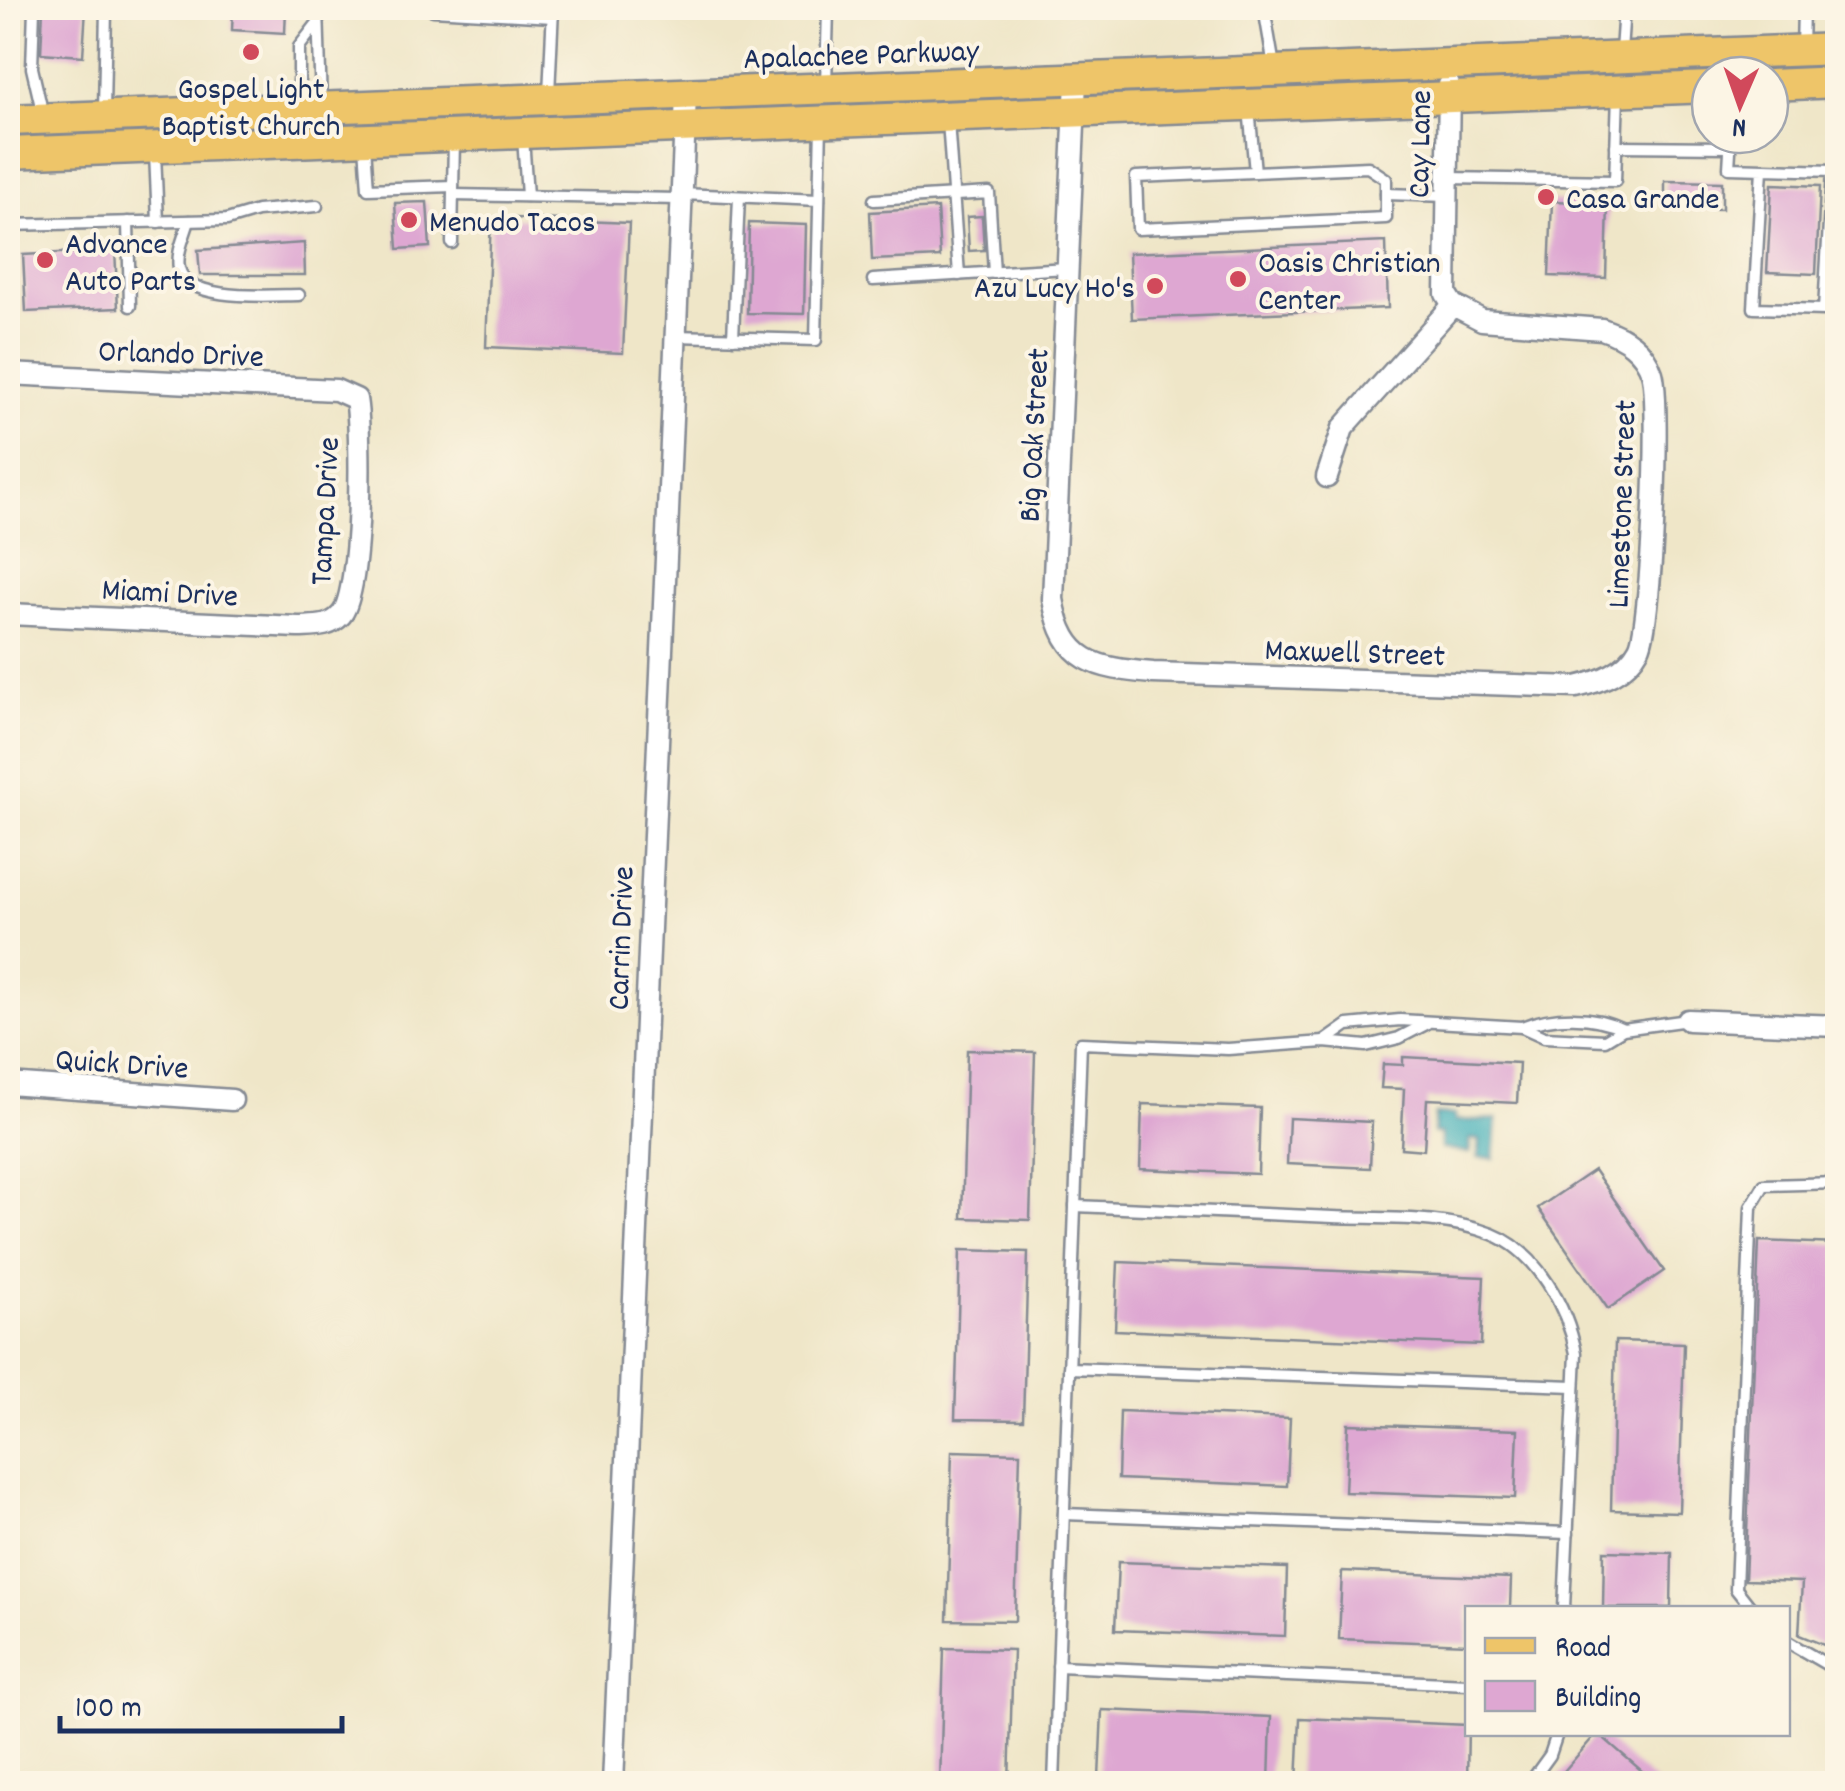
<svg xmlns="http://www.w3.org/2000/svg" width="1845" height="1791" font-family="Dekko,sans-serif">
  <rect width="100%" height="100%" fill="#fcf5e5"/>
  <filter id="ink" filterUnits="userSpaceOnUse"><feTurbulence type="fractalNoise" baseFrequency=".01" numOctaves="2"/><feDisplacementMap in="SourceGraphic" scale="20" xChannelSelector="R" yChannelSelector="G"/><feConvolveMatrix kernelMatrix="1 2 1 2 8 2 1 2 1" color-interpolation-filters="sRGB"/></filter>
  <filter id="wash" filterUnits="userSpaceOnUse"><feTurbulence type="fractalNoise" baseFrequency=".0048" numOctaves="4" result="noise"/><feDisplacementMap in="SourceGraphic" scale="40" xChannelSelector="R" yChannelSelector="G"/><feGaussianBlur stdDeviation="2.25" result="paint"/><feColorMatrix in="noise" values="0 0 0 0 0 0 0 0 0 0 0 0 0 0 0 0 0 1.4 0 .05"/><feComposite in="paint" operator="in"/></filter>
  <g filter="url(#wash)">
    <rect width="100%" height="100%" fill="#efe6c8"/>
    <!-- water -->
    <path fill="#3fafb9" stroke="#2d6f8c" stroke-width="2.5" d="M1435 1114 1455 1115V1121L1497 1119 1494 1158 1478 1157 1479 1140 1470 1139 1469 1153 1441 1148V1134L1433 1133Z"/>
    <g id="blocks">
      <!-- building -->
      <g fill="#dea7d2">
        <path d="M43 8H86L83 56 41 53Z"/>
        <path d="M233 8H286L285 33 232 30Z"/>
        <path d="M1665 181 1722 182V209L1665 208Z"/>
        <path d="M1772 184 1820 186 1816 274 1767 272Z"/>
        <path d="M1552 201 1608 203 1606 278 1549 276Z"/>
        <path d="M427 202 430 247 398 249 395 203Z"/>
        <path d="M937 208 940 257 872 260 870 212Z"/>
        <path d="M982 216 984 250 969 251 967 217Z"/>
        <path d="M491 217 629 223 623 353 486 347Z"/>
        <path d="M749 223 806 225 804 314 747 313Z"/>
        <path d="M1386 242 1388 308 1132 319 1129 253Z"/>
        <path d="M304 243 305 275H200L198 250Z"/>
        <path d="M115 250 118 308 26 312 23 255Z"/>
        <path d="M967 1050 1035 1052 1030 1220 962 1218Z"/>
        <path d="M1403 1057 1519 1063 1517 1103 1427 1099 1424 1150 1401 1148 1404 1089 1381 1088 1383 1064 1403 1065Z"/>
        <path d="M1142 1104 1260 1108 1258 1174 1140 1169Z"/>
        <path d="M1289 1118 1372 1122 1370 1168 1287 1164Z"/>
        <path d="M1594 1170 1664 1271 1608 1309 1538 1208Z"/>
        <path d="M1759 1241 1838 1244V1632L1831 1648 1799 1635 1802 1582 1745 1580Z"/>
        <path d="M960 1250 1028 1252 1023 1420 955 1419Z"/>
        <path d="M1118 1262 1484 1277 1481 1345 1115 1330Z"/>
        <path d="M1615 1341 1684 1343 1679 1512 1611 1510Z"/>
        <path d="M1120 1411 1290 1418 1287 1486 1118 1479Z"/>
        <path d="M1348 1424 1518 1430 1515 1498 1345 1492Z"/>
        <path d="M952 1451 1020 1453 1015 1621 947 1620Z"/>
        <path d="M1604 1551 1672 1553 1671 1608H1603Z"/>
        <path d="M1118 1562 1287 1568 1285 1636 1115 1630Z"/>
        <path d="M1342 1571 1511 1578 1510 1608H1468V1644L1339 1639Z"/>
        <path d="M944 1648 1013 1650 1009 1784H940Z"/>
        <path d="M1102 1710 1271 1717 1269 1784 1099 1778Z"/>
        <path d="M1300 1718 1468 1725 1467 1784H1297Z"/>
        <path d="M1596 1734H1599L1657 1784H1553Z"/>
      </g>
    </g>
  </g>
  <g filter="url(#ink)">
    <use href="#blocks" fill-opacity="0" stroke="#858a93" stroke-width="2.5"/>
    <g fill="none" stroke-linecap="round" stroke-linejoin="round">
      <!-- service casing -->
      <g stroke="#858a93" stroke-width="15">
        <g id="service">
          <path d="M34 8 32 68 43 115"/>
          <path d="M318 8 321 106"/>
          <path d="M1264 8 1274 66"/>
          <path d="M433 10 553 17"/>
          <path d="M1802 49 1803 8"/>
          <path d="M1621 51 1624 8"/>
          <path d="M826 86 828 8"/>
          <path d="M549 94 553 8"/>
          <path d="M299 107V47L316 25"/>
          <path d="M1249 108 1255 172"/>
          <path d="M104 111 106 8"/>
          <path d="M948 121 959 275"/>
          <path d="M1731 135 1729 168 1832 171 1824 310 1754 308 1762 169"/>
          <path d="M523 137 527 196"/>
          <path d="M365 145 368 189 453 186"/>
          <path d="M1616 146 1730 147"/>
          <path d="M155 153 158 222"/>
          <path d="M1368 167 1386 179V218L1138 229 1136 177Z"/>
          <path d="M1448 178 1615 181 1618 94"/>
          <path d="M681 194 819 200"/>
          <path d="M1386 194 1447 196"/>
          <path d="M453 195 680 199"/>
          <path d="M874 200 989 193 994 273"/>
          <path d="M189 221C185 235 176 253 179 268 187 303 271 295 299 295"/>
          <path d="M128 222 130 306"/>
          <path d="M8 225 227 220 257 211 317 206"/>
          <path d="M452 243 454 139"/>
          <path d="M873 280 1067 268"/>
          <path d="M675 336 816 340 821 123"/>
          <path d="M733 338 739 197"/>
          <path d="M1522 1027C1552 1015 1594 1014 1623 1029"/>
          <path d="M1324 1042 1348 1025 1400 1020 1522 1027 1544 1037 1605 1040 1623 1029 1688 1020"/>
          <path d="M1075 1206C1161 1210 1247 1213 1333 1217 1385 1219 1443 1215 1492 1234 1538 1252 1567 1308 1576 1353L1564 1608"/>
          <path d="M1069 1368 1574 1386"/>
          <path d="M1064 1514 1568 1533"/>
          <path d="M1751 1608 1736 1589 1751 1207 1764 1185 1838 1183"/>
          <path d="M1788 1642 1838 1671"/>
          <path d="M1058 1666 1468 1684"/>
          <path d="M1054 1784 1081 1043 1228 1049 1324 1042 1366 1046 1399 1038 1426 1024"/>
          <path d="M1529 1784 1550 1755 1557 1734"/>
        </g>
      </g>
      <!-- minor casing -->
      <g stroke="#858a93" stroke-width="25">
        <g id="minor">
          <path d="M1076 80 1053 599C1064 663 1095 668 1153 673L1576 687C1602 681 1626 672 1639 648 1652 623 1661 401 1652 373 1644 349 1625 337 1602 329L1482 320 1453 305 1446 294 1449 85"/>
          <path d="M8 374 336 390 356 399C362 433 362 592 341 615 329 628 315 626 298 627L8 614"/>
          <path d="M1327 477 1343 428 1453 305"/>
          <path d="M1688 1020 1838 1026"/>
          <path d="M8 1084 232 1100"/>
          <path d="M613 1784 686 95"/>
        </g>
      </g>
      <!-- primary casing -->
      <g stroke="#858a93" stroke-width="35">
        <g id="primary">
          <path d="M1770 85 1838 82"/>
          <path d="M8 120 1838 49"/>
          <path d="M8 153 1710 87"/>
        </g>
      </g>
      <!-- service -->
      <use href="#service" stroke="#fff" stroke-width="10"/>
      <!-- minor -->
      <use href="#minor" stroke="#fff" stroke-width="20"/>
      <!-- primary -->
      <use href="#primary" stroke="#eec569" stroke-width="30"/>
    </g>
  </g>
  <!-- markers -->
  <g fill="#d1495b" stroke="#fcf5e5" stroke-width="4">
    <circle cx="251" cy="52" r="10"/>
    <circle cx="1546" cy="197" r="10"/>
    <circle cx="409" cy="220" r="10"/>
    <circle cx="45" cy="260" r="10"/>
    <circle cx="1238" cy="279" r="10"/>
    <circle cx="1155" cy="286" r="10"/>
  </g>
  <g text-anchor="middle" stroke-width="8" stroke-linejoin="round" paint-order="stroke">
    <!-- street labels -->
    <g font-size="32" fill="#1b2f5e" stroke="#fcf5e5">
      <text transform="translate(861 53) rotate(-2)" y="11">Apalachee Parkway</text>
      <text transform="translate(1418 144) rotate(-89)" y="11">Cay Lane</text>
      <text transform="translate(181 352) rotate(2)" y="11">Orlando Drive</text>
      <text transform="translate(1032 435) rotate(-87)" y="11">Big Oak Street</text>
      <text transform="translate(1620 504) rotate(-88)" y="11">Limestone Street</text>
      <text transform="translate(323 511) rotate(-87)" y="11">Tampa Drive</text>
      <text transform="translate(170 591) rotate(3)" y="11">Miami Drive</text>
      <text transform="translate(1355 651) rotate(2)" y="11">Maxwell Street</text>
      <text transform="translate(619 938) rotate(-88)" y="11">Carrin Drive</text>
      <text transform="translate(122 1062) rotate(4)" y="11">Quick Drive</text>
    </g>
    <!-- poi labels -->
    <g font-size="32" fill="#1b2f5e" stroke="#fcf5e5" text-anchor="start">
      <text x="251" y="98" text-anchor="middle">Gospel Light<tspan x="251" dy="37">Baptist Church</tspan></text>
      <text x="1566" y="208">Casa Grande</text>
      <text x="429" y="231">Menudo Tacos</text>
      <text x="65" y="253">Advance<tspan x="65" dy="37">Auto Parts</tspan></text>
      <text x="1258" y="272">Oasis Christian<tspan x="1258" dy="37">Center</tspan></text>
      <text x="1135" y="297" text-anchor="end">Azu Lucy Ho's</text>
    </g>
  </g>
  <!-- margin -->
  <rect width="1845" height="1791" fill="none" stroke="#fcf5e5" stroke-width="40"/>
  <!-- legend -->
  <rect x="1465" y="1606" width="325" height="130" fill="#fcf5e5" stroke="#a2a6af" stroke-width="2.5"/>
  <rect x="1485" y="1638" width="50" height="15" fill="#eec569" stroke="#a2a6af" stroke-width="2.5"/>
  <text x="1555" y="1656" font-size="30" fill="#1b2f5e">Road</text>
  <rect x="1485" y="1681" width="50" height="30" fill="#dea7d2" stroke="#a2a6af" stroke-width="2.5"/>
  <text x="1555" y="1706" font-size="30" fill="#1b2f5e">Building</text>
  <!-- north arrow -->
  <g transform="translate(1740 105) rotate(182)"><circle r="48" fill="#fcf5e5" stroke="#a2a6af" stroke-width="2.5"/>
  <path d="M0-8L18 38L0 25L-18 38Z" fill="#d1495b"/>
  <text y="-15" font-size="28" font-weight="bold" text-anchor="middle" fill="#1b2f5e">N</text>
  </g>
  <!-- scale -->
  <path d="M60 1716v15h282v-15" fill="none" stroke="#1b2f5e" stroke-width="5"/>
  <text x="75" y="1716" font-size="30" fill="#1b2f5e" stroke="#fcf5e5" stroke-width="8" paint-order="stroke">100 m</text>
</svg>
